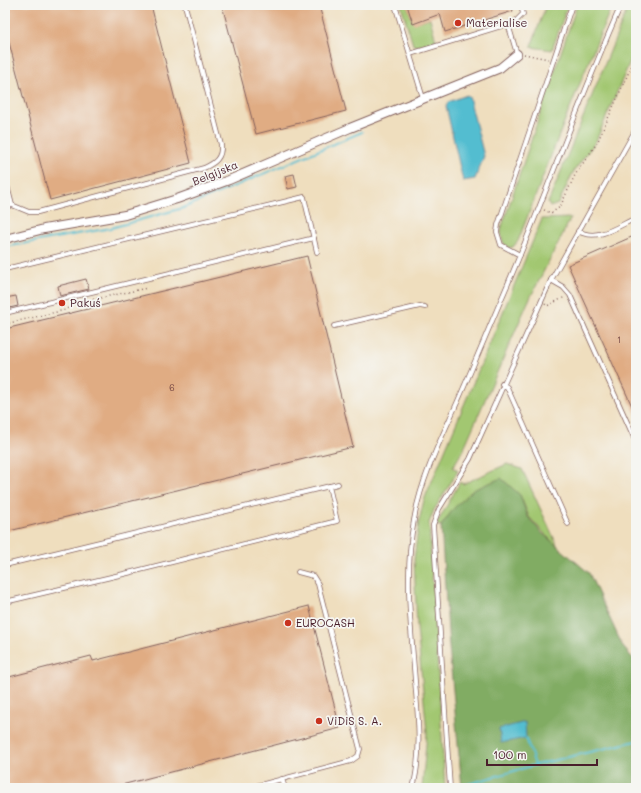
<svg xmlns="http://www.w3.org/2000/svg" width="641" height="793" font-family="Mali,sans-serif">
  <rect width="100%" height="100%" fill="#f6f6f2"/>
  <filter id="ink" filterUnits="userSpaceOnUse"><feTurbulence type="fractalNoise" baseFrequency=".025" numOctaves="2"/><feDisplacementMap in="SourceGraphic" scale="8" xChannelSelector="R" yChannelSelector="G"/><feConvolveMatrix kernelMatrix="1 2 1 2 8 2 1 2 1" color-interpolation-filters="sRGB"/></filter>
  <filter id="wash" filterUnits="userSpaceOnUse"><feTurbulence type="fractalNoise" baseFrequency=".012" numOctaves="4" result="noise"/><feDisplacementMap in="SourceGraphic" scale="16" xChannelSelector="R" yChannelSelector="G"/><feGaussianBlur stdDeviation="0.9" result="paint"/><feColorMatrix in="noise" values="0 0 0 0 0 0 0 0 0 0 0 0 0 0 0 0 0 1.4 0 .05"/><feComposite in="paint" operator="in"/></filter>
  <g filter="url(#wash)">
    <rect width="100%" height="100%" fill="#efdebe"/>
    <!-- green -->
    <g fill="#a2c771" stroke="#76734e">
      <path d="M401 5H407L413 23 430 18 436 41 418 46 413 45Z"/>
      <path d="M546 5H568L552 50 531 47Z"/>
      <path d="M577 5H612L563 125 518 241 513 247 508 248C501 242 500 234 502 226Z"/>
      <path d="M629 5H636V47L623 78 596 141 574 171 558 204 550 207 548 203Z"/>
      <path d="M571 218 528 302 463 450 453 467 458 471 434 510 429 523 445 788H422L427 733 417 628 414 559 419 521 424 500 542 219Z"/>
      <path d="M507 464 522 469 559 549 529 517 520 495 462 501 441 526 436 525 460 482 463 484Z"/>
    </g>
    <!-- forest -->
    <path fill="#81ac63" stroke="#666647" d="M501 478 520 495 528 517 542 533 589 573 623 647 636 662V788H462L449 647 441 526 454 508 473 490Z"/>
    <!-- water -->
    <g fill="#53bdd0" stroke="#4e6e7e">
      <path d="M467 95 469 97 484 156 475 179 463 181 446 106 448 102Z"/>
      <path d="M525 722 526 738 501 743 499 729Z"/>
    </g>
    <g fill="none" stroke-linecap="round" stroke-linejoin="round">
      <!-- stream -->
      <g stroke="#53bdd0" stroke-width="2">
        <path d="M5 247 111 228 183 208 362 132"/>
        <path d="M526 738 535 765"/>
        <path d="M465 785 535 765 636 741"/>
      </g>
    </g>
    <g id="blocks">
      <!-- building -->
      <g fill="#e0ac83">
        <path d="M5 5H151L191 163 50 200 5 27Z"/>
        <path d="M222 5H319L346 111 256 134Z"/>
        <path d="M407 5H511L513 11 445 32 440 14 413 24Z"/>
        <path d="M294 174 297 187 288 189 285 176Z"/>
        <path d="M636 235V415L568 265Z"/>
        <path d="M307 256 353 447 5 532V329Z"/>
        <path d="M86 279 89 289 60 296 58 286Z"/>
        <path d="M16 296 18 306 5 309V298Z"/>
        <path d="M309 606 340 728 110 788H5V678L91 656 93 661Z"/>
      </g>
    </g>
  </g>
  <g filter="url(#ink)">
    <use href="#blocks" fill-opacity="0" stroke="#84625e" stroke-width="1"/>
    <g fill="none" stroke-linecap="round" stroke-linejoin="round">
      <!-- lane casing -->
      <g stroke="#84625e" stroke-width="5.5">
        <g id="lane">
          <path d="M395 5 423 98"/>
          <path d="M508 24 517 54"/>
          <path d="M410 54 515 22 523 14 521 5"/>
          <path d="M5 178 12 205 5 207"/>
          <path d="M12 205 29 212H38L204 168C215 163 222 158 221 145L185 5"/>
          <path d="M578 231C598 242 618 226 636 218"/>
          <path d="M520 255 501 245 497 232 498 225 572 5"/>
          <path d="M5 269 304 197 317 252"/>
          <path d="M551 280 563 287 570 295 636 442"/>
          <path d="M5 313 314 238"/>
          <path d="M334 326 420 306 425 307"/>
          <path d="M502 384 507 387 568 524"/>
          <path d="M5 565 338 484"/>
          <path d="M5 602 128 573 337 521 329 486"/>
          <path d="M282 779 285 788"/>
          <path d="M248 788 351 761 358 756 360 749 318 584 313 576 298 572"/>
          <path d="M413 788C422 753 418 716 415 681 411 627 404 573 414 520 421 479 440 441 457 403 473 367 488 330 504 293 545 198 579 100 621 5"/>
          <path d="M450 788 433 525 439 509 470 459 551 280 636 129"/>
        </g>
      </g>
      <!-- street casing -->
      <g stroke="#84625e" stroke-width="10">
        <path id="street" d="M5 239 44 229 125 215 177 199 229 180 350 128 500 68 517 54"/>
      </g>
      <!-- path -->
      <g stroke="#84625e" stroke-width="1.5" stroke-dasharray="1 3" stroke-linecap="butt">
        <path d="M524 54 548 59"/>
        <path d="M544 210 551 213 560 207 575 175 597 143 636 56"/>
        <path d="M545 304 547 306 565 297"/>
        <path d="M5 324 65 310 76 303 147 288"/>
      </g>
      <!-- lane -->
      <use href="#lane" stroke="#fff" stroke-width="4"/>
      <!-- street -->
      <use href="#street" stroke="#fff" stroke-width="8"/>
    </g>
  </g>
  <!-- markers -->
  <g fill="#c8321e" stroke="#f6f6f2" stroke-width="1.5">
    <circle cx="458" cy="23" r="4"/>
    <circle cx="62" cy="303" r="4"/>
    <circle cx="288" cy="623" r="4"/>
    <circle cx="319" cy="721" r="4"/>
  </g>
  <g text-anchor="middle" stroke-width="3.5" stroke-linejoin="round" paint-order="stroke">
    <!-- number labels -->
    <g font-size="9" fill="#704241">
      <text x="619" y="343">1</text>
      <text x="172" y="391">6</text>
    </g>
    <!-- poi labels -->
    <g font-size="11" fill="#4a1f2b" stroke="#f6f6f2" text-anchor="start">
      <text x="466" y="27">Materialise</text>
      <text x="70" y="307">Pakuś</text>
      <text x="296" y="627">EUROCASH</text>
      <text x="327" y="725">ViDiS S. A.</text>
    </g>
    <!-- street labels -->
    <g font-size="11" fill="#4a1f2b" stroke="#f6f6f2">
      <text transform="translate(215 173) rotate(-22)" y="4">Belgijska</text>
    </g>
  </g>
  <!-- margin -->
  <rect width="641" height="793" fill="none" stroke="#f6f6f2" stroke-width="20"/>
  <!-- scale -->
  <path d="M487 759v6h110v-6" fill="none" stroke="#4a1f2b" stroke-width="2"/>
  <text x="493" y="759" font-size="12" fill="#4a1f2b" stroke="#f6f6f2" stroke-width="3" paint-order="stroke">100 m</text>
</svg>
